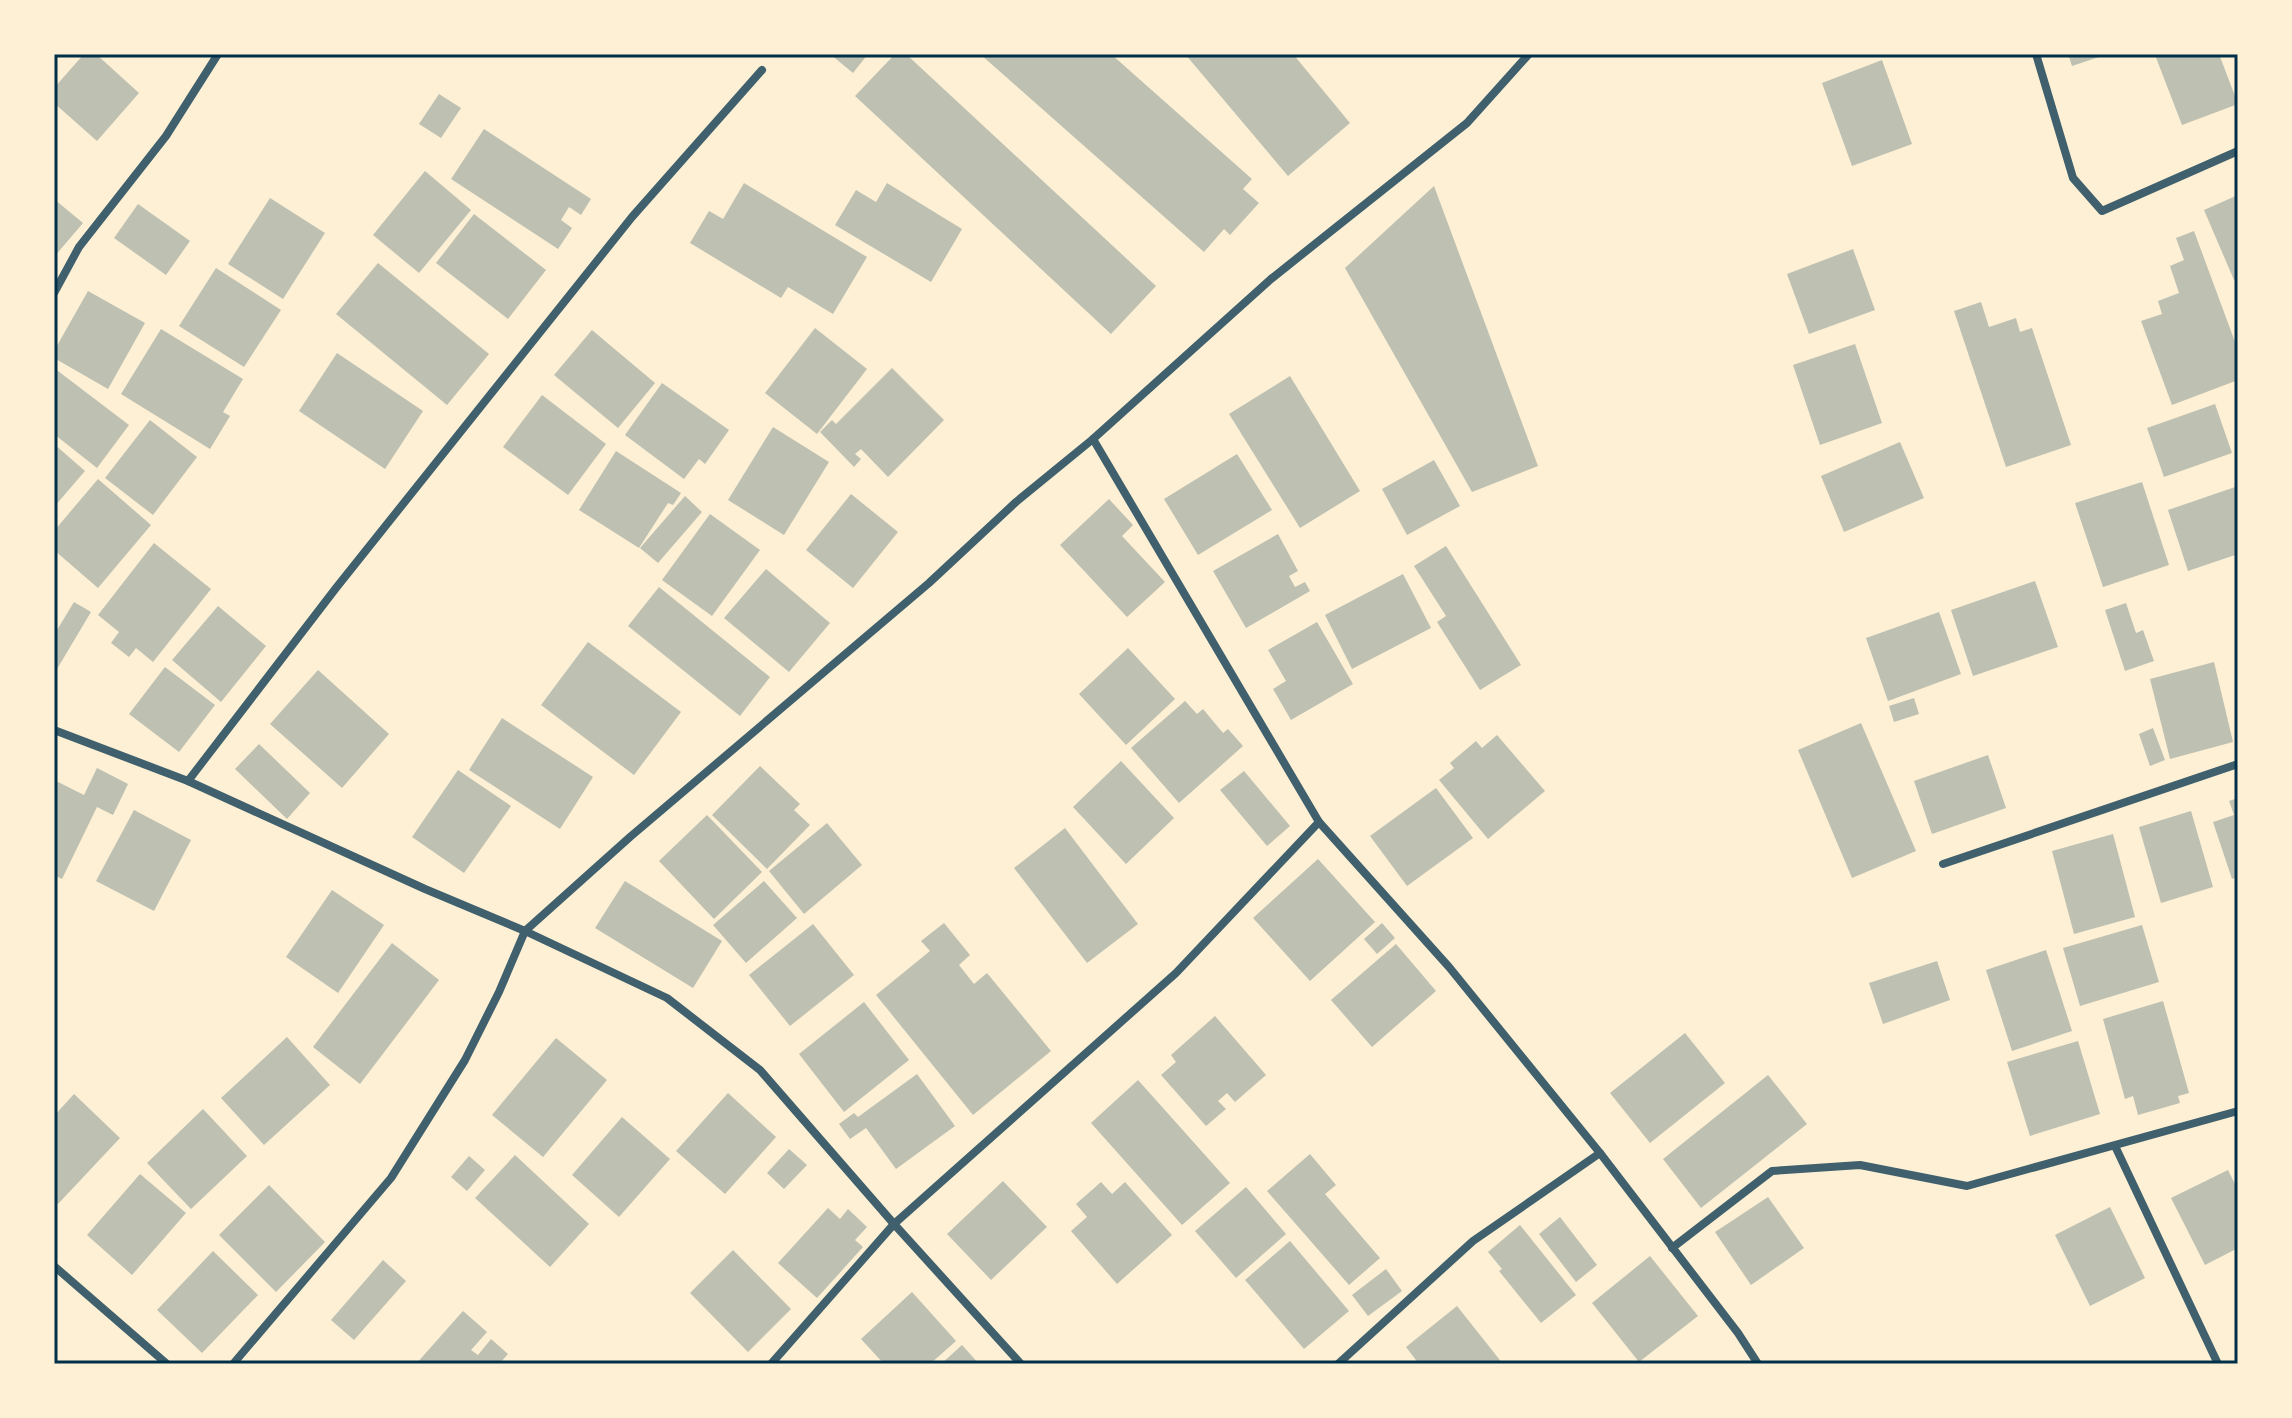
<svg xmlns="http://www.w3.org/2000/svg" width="2292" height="1418" font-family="Bitter,serif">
  <rect width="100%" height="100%" fill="#fdf0d5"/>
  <!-- building -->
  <g fill="#bec0b2">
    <path d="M84 54H96L139 93 97 141 54 103V88Z"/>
    <path d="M830 54H868L853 73Z"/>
    <path d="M895 54H906L1156 286 1111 334 855 96Z"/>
    <path d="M980 54H1111L1252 179 1243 189 1259 203 1230 235 1224 229 1204 252Z"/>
    <path d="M1185 54H1293L1350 123 1288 176Z"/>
    <path d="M2068 54H2105V55L2072 66Z"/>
    <path d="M2219 54 2238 104 2182 125 2155 55Z"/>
    <path d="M1882 60 1912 144 1852 166 1822 83Z"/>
    <path d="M439 94 461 108 441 138 419 124Z"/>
    <path d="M484 129 591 199 581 215 569 207 561 220 572 228 558 249 451 179Z"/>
    <path d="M425 171 471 210 419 273 373 235Z"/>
    <path d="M744 183 867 257 833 314 788 287 781 298 690 243 709 211 723 219Z"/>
    <path d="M887 183 962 229 931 282 835 225 856 190 876 202Z"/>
    <path d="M1434 186 1538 466 1472 492 1345 268Z"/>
    <path d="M2238 195V278L2234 280 2204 210Z"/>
    <path d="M270 198 325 233 283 299 228 264Z"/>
    <path d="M54 199 83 223 54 257Z"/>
    <path d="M138 204 190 241 166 275 114 238Z"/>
    <path d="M474 214 546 270 508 319 436 263Z"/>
    <path d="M2194 231 2238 350V380L2172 405 2141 321 2162 314 2158 301 2179 293 2170 266 2184 260 2176 238Z"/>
    <path d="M1853 249 1875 310 1809 334 1787 274Z"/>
    <path d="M378 263 489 354 447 405 336 314Z"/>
    <path d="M216 268 281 310 244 367 179 326Z"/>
    <path d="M88 291 145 323 108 389 54 358V351Z"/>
    <path d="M1981 302 1989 327 2016 318 2020 332 2032 328 2071 445 2006 467 1954 311Z"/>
    <path d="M815 328 867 369 817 434 765 393Z"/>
    <path d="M161 329 243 379 223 412 230 416 210 449 121 394Z"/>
    <path d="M592 330 655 383 618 428 554 375Z"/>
    <path d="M1855 344 1882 423 1820 445 1793 365Z"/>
    <path d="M337 353 423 411 385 469 299 411Z"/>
    <path d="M54 368 129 425 97 468 54 434Z"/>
    <path d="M892 368 944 420 888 477 861 449 855 454 861 459 854 467 820 432 832 420 836 424Z"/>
    <path d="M1290 376 1360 491 1300 528 1229 414Z"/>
    <path d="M662 383 729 430 705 464 699 459 684 479 625 435Z"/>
    <path d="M542 395 606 444 568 495 503 447Z"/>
    <path d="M2215 404 2232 453 2164 477 2147 428Z"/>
    <path d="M150 420 197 457 153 515 105 478Z"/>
    <path d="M773 427 829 462 784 535 728 500Z"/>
    <path d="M1900 442 1924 498 1844 532 1821 476Z"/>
    <path d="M54 444 85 471 54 507Z"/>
    <path d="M616 451 681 493 673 505 668 503 639 548 579 510Z"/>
    <path d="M1237 454 1272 510 1198 555 1164 499Z"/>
    <path d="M1434 460 1460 506 1407 535 1382 489Z"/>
    <path d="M98 479 151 525 98 588 54 550V531Z"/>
    <path d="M2142 482 2169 565 2103 587 2075 503Z"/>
    <path d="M2238 486V554L2188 571 2168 510Z"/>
    <path d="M851 494 898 532 853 588 806 550Z"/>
    <path d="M685 496 702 512 658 563 640 548Z"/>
    <path d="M1109 499 1133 525 1122 536 1165 582 1127 617 1060 545Z"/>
    <path d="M710 514 760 550 712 616 662 580Z"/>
    <path d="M1278 534 1298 571 1289 576 1295 587 1305 582 1310 591 1246 628 1213 571Z"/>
    <path d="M154 543 211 589 153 662 136 648 129 657 111 643 119 632 98 615Z"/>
    <path d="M1446 546 1521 665 1480 690 1437 622 1446 616 1414 566Z"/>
    <path d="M766 569 830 623 789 672 724 618Z"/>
    <path d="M1403 574 1431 628 1352 669 1325 615Z"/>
    <path d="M2035 581 2058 647 1973 676 1951 610Z"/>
    <path d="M659 587 770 677 740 716 628 626Z"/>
    <path d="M74 602 91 612 54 674V635Z"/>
    <path d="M2126 603 2136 633 2143 630 2154 661 2125 671 2105 610Z"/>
    <path d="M218 606 266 646 221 702 172 660Z"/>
    <path d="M1939 612 1961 674 1888 701 1866 638Z"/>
    <path d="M1317 622 1353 684 1291 720 1273 689 1286 681 1268 650Z"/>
    <path d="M588 642 681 712 634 775 541 705Z"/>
    <path d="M1128 648 1175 699 1126 745 1079 694Z"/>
    <path d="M2214 662 2233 742 2170 759 2150 679Z"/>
    <path d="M165 667 215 705 179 752 129 714Z"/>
    <path d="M318 670 389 734 342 788 270 724Z"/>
    <path d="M1914 698 1919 714 1894 722 1889 706Z"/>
    <path d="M1185 701 1197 714 1203 709 1223 733 1228 729 1243 746 1179 803 1131 748Z"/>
    <path d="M502 718 593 777 560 829 469 770Z"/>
    <path d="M1861 723 1916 851 1852 878 1798 750Z"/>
    <path d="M2153 728 2165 760 2150 766 2139 734Z"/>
    <path d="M1497 735 1545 791 1488 839 1439 780 1454 768 1450 763 1476 741 1482 748Z"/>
    <path d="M259 744 310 793 287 819 235 769Z"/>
    <path d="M1988 755 2006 808 1932 834 1914 781Z"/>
    <path d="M1121 761 1174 818 1126 864 1073 807Z"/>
    <path d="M760 766 800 804 794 810 810 825 767 869 712 815Z"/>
    <path d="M97 768 128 784 113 815 97 807 62 879 54 875V780L84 795Z"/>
    <path d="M458 770 511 806 464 873 412 837Z"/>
    <path d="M1244 771 1290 826 1267 846 1220 790Z"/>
    <path d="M1436 788 1473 838 1407 886 1370 836Z"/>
    <path d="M2238 798V877L2232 879 2213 822 2234 815 2229 801Z"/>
    <path d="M134 810 191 840 154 911 96 881Z"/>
    <path d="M2191 811 2213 887 2161 903 2139 827Z"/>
    <path d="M707 815 762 872 714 919 659 861Z"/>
    <path d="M827 823 862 865 804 914 769 871Z"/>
    <path d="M1065 828 1138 924 1087 963 1014 868Z"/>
    <path d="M2113 834 2135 917 2074 934 2052 851Z"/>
    <path d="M1318 859 1375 922 1310 981 1253 918Z"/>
    <path d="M625 881 722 941 693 988 595 928Z"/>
    <path d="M764 881 797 918 746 963 713 925Z"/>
    <path d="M332 890 384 925 338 993 286 957Z"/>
    <path d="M944 923 970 955 959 965 974 984 987 973 1051 1051 973 1115 876 995 930 951 921 941Z"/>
    <path d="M1382 923 1395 938 1377 954 1364 939Z"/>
    <path d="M813 924 854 975 790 1026 749 975Z"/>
    <path d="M2142 925 2159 982 2080 1006 2063 948Z"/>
    <path d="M392 943 439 980 360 1084 313 1047Z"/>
    <path d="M1396 944 1436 991 1372 1047 1331 1000Z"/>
    <path d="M2046 950 2072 1031 2012 1051 1986 970Z"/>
    <path d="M1937 961 1950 1000 1883 1024 1869 983Z"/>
    <path d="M2163 1001 2189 1093 2178 1096 2180 1103 2138 1115 2133 1096 2125 1099 2103 1019Z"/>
    <path d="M864 1002 909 1060 844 1112 799 1054Z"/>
    <path d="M1215 1016 1266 1075 1235 1102 1227 1093 1218 1101 1226 1109 1206 1126 1161 1075 1176 1062 1171 1055Z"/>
    <path d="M1685 1033 1725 1083 1650 1143 1610 1093Z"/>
    <path d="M287 1037 330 1085 264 1145 221 1098Z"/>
    <path d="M556 1038 607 1080 543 1157 492 1115Z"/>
    <path d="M2078 1041 2100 1114 2030 1136 2007 1062Z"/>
    <path d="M917 1074 955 1126 896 1169 866 1128 850 1139 839 1124 854 1113 858 1117Z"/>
    <path d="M1768 1075 1807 1124 1701 1208 1663 1159Z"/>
    <path d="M1138 1080 1230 1183 1182 1225 1091 1123Z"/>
    <path d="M728 1093 776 1137 725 1194 676 1151Z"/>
    <path d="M74 1094 120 1138 58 1204 54 1200V1116Z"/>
    <path d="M203 1109 247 1156 191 1209 147 1163Z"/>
    <path d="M622 1117 670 1159 619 1217 572 1175Z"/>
    <path d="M789 1149 807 1165 784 1189 767 1173Z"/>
    <path d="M1310 1154 1336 1185 1325 1194 1380 1258 1349 1285 1267 1191Z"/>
    <path d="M515 1155 589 1224 550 1267 475 1198Z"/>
    <path d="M469 1156 485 1170 467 1191 451 1177Z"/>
    <path d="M2228 1170 2238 1190V1248L2205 1265 2171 1198Z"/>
    <path d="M140 1174 186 1213 132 1275 87 1235Z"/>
    <path d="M1003 1181 1047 1227 991 1280 947 1234Z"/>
    <path d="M1101 1182 1112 1194 1125 1182 1172 1235 1117 1284 1071 1231 1087 1217 1076 1204Z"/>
    <path d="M269 1185 325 1242 276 1292 219 1235Z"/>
    <path d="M1246 1187 1286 1234 1236 1278 1195 1231Z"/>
    <path d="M1768 1197 1804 1248 1751 1285 1715 1232Z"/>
    <path d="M2110 1207 2145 1278 2090 1306 2055 1235Z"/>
    <path d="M828 1208 840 1219 848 1209 867 1227 855 1240 863 1247 817 1298 778 1263Z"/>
    <path d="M1560 1217 1597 1265 1576 1282 1539 1234Z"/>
    <path d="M1520 1225 1576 1295 1541 1323 1499 1271 1502 1269 1488 1252Z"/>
    <path d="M1290 1241 1349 1311 1304 1349 1245 1280Z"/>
    <path d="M733 1250 791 1309 748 1352 690 1293Z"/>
    <path d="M213 1251 258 1295 202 1353 157 1310Z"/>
    <path d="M1650 1256 1698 1316 1639 1362 1592 1303Z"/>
    <path d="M383 1260 406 1281 354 1340 331 1320Z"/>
    <path d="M1386 1269 1402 1291 1368 1316 1352 1295Z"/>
    <path d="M912 1292 956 1341 930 1364H884L861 1339Z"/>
    <path d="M1457 1306 1503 1364H1419L1406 1347Z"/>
    <path d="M463 1311 487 1332 471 1350 478 1355 491 1339 508 1354 499 1364H416Z"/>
    <path d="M962 1345 979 1364H941Z"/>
  </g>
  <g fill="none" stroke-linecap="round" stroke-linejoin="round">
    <!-- minor -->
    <g stroke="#3f606c" stroke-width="8">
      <path d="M2036 54 2073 178 2102 211 2238 151"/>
      <path d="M54 293 79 247 166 136 218 54"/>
      <path d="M1093 439 1319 822 1449 967 1600 1153 1738 1333 1758 1364"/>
      <path d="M54 730 188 781 425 889 525 931 667 998 760 1070 894 1224 1021 1364"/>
      <path d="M188 781 336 588 632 217 762 70"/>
      <path d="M1943 864 2238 764"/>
      <path d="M2115 1146 2218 1364"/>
      <path d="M1672 1248 1772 1171 1860 1165 1967 1186 2238 1111"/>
      <path d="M54 1266 167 1364"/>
      <path d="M233 1364 391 1178 465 1060 499 992 525 931 630 837 929 583 1016 502 1093 439 1271 279 1467 123 1529 54"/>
      <path d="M771 1364 894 1224 1176 973 1319 822"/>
      <path d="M1338 1364 1473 1241 1600 1153"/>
    </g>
  </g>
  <!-- border -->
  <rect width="2292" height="1418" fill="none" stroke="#fdf0d5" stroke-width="112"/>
  <rect x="56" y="56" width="2180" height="1306" fill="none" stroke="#003049" stroke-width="3"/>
</svg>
